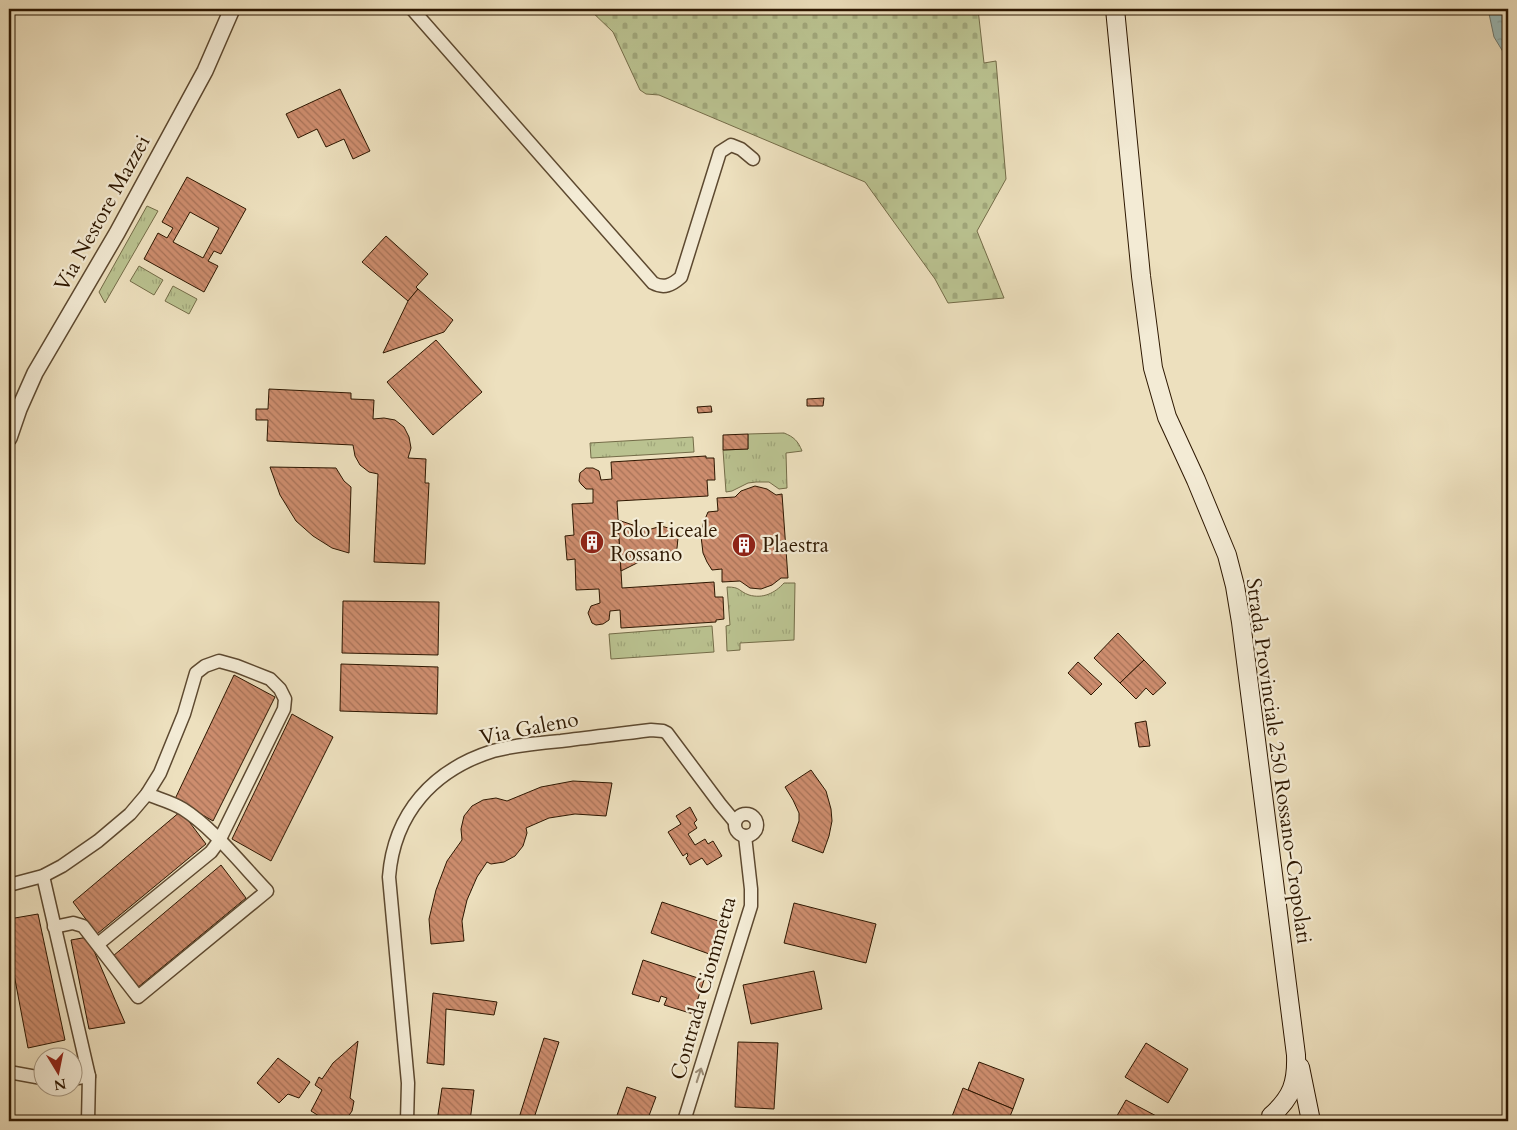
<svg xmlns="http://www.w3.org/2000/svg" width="1517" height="1130" font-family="Cardo,serif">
  <defs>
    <pattern id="grass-tufts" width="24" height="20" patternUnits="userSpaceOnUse" patternTransform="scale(1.25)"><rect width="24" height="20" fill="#bac290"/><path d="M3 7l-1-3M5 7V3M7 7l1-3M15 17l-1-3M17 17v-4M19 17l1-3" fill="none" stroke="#a0a67a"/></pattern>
    <pattern id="cemetery-stones" width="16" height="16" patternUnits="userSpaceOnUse" patternTransform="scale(1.25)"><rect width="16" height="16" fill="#bac290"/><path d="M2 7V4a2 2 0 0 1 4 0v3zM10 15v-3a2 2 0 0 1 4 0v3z" fill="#a0a67a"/></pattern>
    <pattern id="water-ripples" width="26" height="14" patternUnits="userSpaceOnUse" patternTransform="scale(1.25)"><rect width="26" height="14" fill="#9bbbb9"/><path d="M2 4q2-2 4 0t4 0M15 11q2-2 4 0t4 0" fill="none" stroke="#86a09d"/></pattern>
    <pattern id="building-back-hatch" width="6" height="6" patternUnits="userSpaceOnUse" patternTransform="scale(1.25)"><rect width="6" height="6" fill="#cd8d6e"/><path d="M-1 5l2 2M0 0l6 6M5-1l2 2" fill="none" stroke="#a77258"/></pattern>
  </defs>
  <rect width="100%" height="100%" fill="#ede0be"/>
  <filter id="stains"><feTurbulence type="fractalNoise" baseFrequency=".004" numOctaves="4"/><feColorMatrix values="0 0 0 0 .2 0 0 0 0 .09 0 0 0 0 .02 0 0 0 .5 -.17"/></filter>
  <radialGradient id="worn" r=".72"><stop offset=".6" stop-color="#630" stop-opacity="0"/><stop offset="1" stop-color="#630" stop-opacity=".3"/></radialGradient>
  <!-- grass -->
  <g fill="url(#grass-tufts)" stroke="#746c48">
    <path d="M147 206 158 211 105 303 99 292Z"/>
    <path d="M139 266 163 280 154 295 130 281Z"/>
    <path d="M173 286 197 299 189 314 165 301Z"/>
    <path d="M784 433C794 437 798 441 802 451L786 453 787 488 779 489 769 482H756L748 483 732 491 726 492 723 450 748 449V434Z"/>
    <path d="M693 437 694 452 591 458 590 443Z"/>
    <path d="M784 583H795L794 640 740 643V650L727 651 726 626 730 625 727 587C741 587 738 591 749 595 763 599 775 593 784 583Z"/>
    <path d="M712 626 714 652 611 659 609 634Z"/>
  </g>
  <!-- cemetery -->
  <path fill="url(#cemetery-stones)" stroke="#746c48" d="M589 9H978L984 63 996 61 1006 179 977 231 1004 298 948 303 935 279 865 182 659 95 646 94 640 90 613 32Z"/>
  <!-- water -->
  <path fill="url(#water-ripples)" stroke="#6f796f" d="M1488 9H1508V60L1494 37Z"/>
  <!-- building -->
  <g fill="url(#building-back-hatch)" stroke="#2d1701" fill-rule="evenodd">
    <path d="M340 89 370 151 353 159 344 139 326 147 317 129 298 138 286 114Z"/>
    <path d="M187 177 246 209 221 254 214 251 208 261 218 266 204 292 144 259 158 233 167 238 173 228 162 222ZM190 212 219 228 203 258 173 242Z"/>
    <path d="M386 236 428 274 416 287 418 289 408 301 362 262Z"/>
    <path d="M418 289 453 320 444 332 383 353 408 301Z"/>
    <path d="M436 340 482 392 433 435 387 382Z"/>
    <path d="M269 389 351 393V399L374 400 373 419 384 418 395 420 404 427 409 437 411 448 408 458 426 459 425 483H429L425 564 374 562 378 474 369 472 360 465 355 456 353 445 267 441 268 420H256V409H268Z"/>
    <path d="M824 398 823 406H807V399Z"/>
    <path d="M711 406 712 412 698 413 697 407Z"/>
    <path d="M748 434V449L723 450V435Z"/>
    <path d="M706 456V458H714L715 480H707L708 496 617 501 622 588 714 582 715 597H723L724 619 716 620V622L621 628 620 610 610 611 609 620 603 624 596 625 592 623 588 613 591 606 600 603 599 589 576 590 575 559 567 560 565 536 574 535 572 504 593 503V489H586L581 484 579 481 580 473 586 468H593L599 471 601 480 612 479 611 462Z"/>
    <path d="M270 467 336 468 344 481 351 487 349 553 332 548 313 536 296 521 280 495Z"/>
    <path d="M755 486 767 489 776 495 782 494 788 578H781L772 585 761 589 750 588 740 581 722 582V569L712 570 707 562 703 553 701 536 703 524 708 512 718 511 717 498 735 497 741 491Z"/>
    <path d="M618 520 648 530 661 526 672 529 678 538 677 548 675 553 666 558 651 556 621 571Z"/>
    <path d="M343 601 439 602 438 655 342 653Z"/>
    <path d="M1118 633 1144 660 1120 683 1094 658Z"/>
    <path d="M1144 660 1166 683 1153 695 1146 688 1136 699 1120 683Z"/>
    <path d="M1078 662 1102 684 1091 695 1068 673Z"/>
    <path d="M341 664 438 667 437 714 340 711Z"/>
    <path d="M234 675 275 697 213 821 175 799Z"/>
    <path d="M292 714 333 737 271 861 232 839Z"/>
    <path d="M1146 721 1150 746 1139 747 1135 723Z"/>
    <path d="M811 770 826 791 831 809 832 821 829 836 823 853 792 841 799 821V813L793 800 785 787Z"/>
    <path d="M573 781 612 783 606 816 575 814 549 818 526 828 527 833 523 846 515 856 504 862 491 864 487 862 477 877 467 900 462 921 464 941 431 944 429 919 436 890 447 861 462 840 461 829 464 816 472 806 483 800 496 798 507 801 541 787Z"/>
    <path d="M690 807 697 820 694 823 697 828 688 834 695 845 705 839 708 844 713 841 722 856 707 865 702 858 690 865 686 858 688 856 687 853 683 856 668 832 681 824 676 816Z"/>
    <path d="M181 811 206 844 97 934 73 902Z"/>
    <path d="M221 865 246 898 137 988 113 956Z"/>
    <path d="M662 902 724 923 712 955 651 933Z"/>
    <path d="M794 903 876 924 866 963 784 943Z"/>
    <path d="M38 914 65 1040 28 1048 9 948V919Z"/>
    <path d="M88 937 125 1023 89 1029 71 940Z"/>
    <path d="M643 960 704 980 693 1014 664 1005 667 998 661 996 659 1002 632 994Z"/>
    <path d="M814 971 822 1009 751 1024 743 985Z"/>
    <path d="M433 993 497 1002 494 1015 446 1009 444 1065 427 1063Z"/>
    <path d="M544 1038 559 1042 533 1121H518Z"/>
    <path d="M358 1041 350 1098 354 1101 352 1111 345 1121H327L311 1111 322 1090 315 1085 319 1077 322 1079 333 1063Z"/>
    <path d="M738 1042 778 1043 774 1109 735 1107Z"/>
    <path d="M1146 1043 1188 1069 1168 1103 1125 1077Z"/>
    <path d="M278 1058 310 1082 299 1098 288 1094 279 1103 257 1083Z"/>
    <path d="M979 1062 1024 1079 1013 1109 968 1090Z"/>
    <path d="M627 1087 656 1097 647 1121H615Z"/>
    <path d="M442 1088 474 1090 470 1121H437Z"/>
    <path d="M963 1088 1013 1109 1008 1121H956L951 1119Z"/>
    <path d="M1126 1100 1162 1119 1161 1121H1114Z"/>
  </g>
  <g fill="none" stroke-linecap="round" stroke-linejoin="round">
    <!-- minor casing -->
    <g stroke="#5d4930" stroke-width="15">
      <g id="minor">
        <path d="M412 9 653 283C664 289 672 285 681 277L720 152 731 145 741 149 753 159"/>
        <circle cx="746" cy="825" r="11"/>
        <path d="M43 876 89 1076 88 1121"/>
        <path d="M9 885 43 876 62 866 98 841 130 814 147 794 160 773 184 714 196 673 205 666 219 661 237 666 270 679 280 689 285 699 284 709 219 841 211 852 98 944"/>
        <path d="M54 927 73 923 83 926 138 997 267 891C242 865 213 828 183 809 172 802 159 799 147 794"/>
        <path d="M9 1072 42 1078"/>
        <path d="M72 1079 89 1076"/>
        <path d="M407 1121 408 1083 389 877C394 813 433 770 493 751 515 745 538 743 561 741 591 737 621 734 651 730L663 731 667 733 720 804 735 822"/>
        <path d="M684 1121 751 906V889L745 836"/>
      </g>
    </g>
    <!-- tertiary casing -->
    <g stroke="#5d4930" stroke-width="18">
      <path id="tertiary" d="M9 438 19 409 35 373 117 233 205 71 232 9"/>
    </g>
    <!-- secondary casing -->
    <g stroke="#2d1701" stroke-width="20">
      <g id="secondary">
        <path d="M1115 9 1141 276 1153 368 1167 417 1196 480 1227 555 1235 586 1241 622 1296 1055C1297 1083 1292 1097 1271 1116"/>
        <path d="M1300 1067 1311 1121"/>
      </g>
    </g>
    <!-- minor -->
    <use href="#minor" stroke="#f3ebd5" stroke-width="12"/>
    <!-- tertiary -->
    <use href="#tertiary" stroke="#f3ebd5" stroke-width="15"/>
    <!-- secondary -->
    <use href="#secondary" stroke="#f3ebd5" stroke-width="18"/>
  </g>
  <!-- one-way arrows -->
  <defs><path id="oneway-shaft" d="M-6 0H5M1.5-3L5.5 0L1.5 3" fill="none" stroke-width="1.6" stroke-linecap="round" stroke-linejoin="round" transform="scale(1.25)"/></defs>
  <use stroke="#9a8c76" href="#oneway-shaft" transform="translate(699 1075) rotate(-72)"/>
  <!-- icons -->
  <defs>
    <g id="building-disc" transform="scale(1.25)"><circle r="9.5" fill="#8f2418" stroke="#f3ebd5"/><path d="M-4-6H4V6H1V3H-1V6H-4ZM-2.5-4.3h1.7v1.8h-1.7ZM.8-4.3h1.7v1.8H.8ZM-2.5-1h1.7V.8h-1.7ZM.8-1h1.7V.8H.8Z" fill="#fff"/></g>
  </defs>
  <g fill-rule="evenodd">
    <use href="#building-disc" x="592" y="542"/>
    <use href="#building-disc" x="744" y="545"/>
  </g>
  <g text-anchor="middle" stroke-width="4.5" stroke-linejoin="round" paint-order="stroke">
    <!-- street labels -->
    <g font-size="21" fill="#2d1701" stroke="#f3ebd5">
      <text transform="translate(102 213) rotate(-61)" y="7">Via Nestore Mazzei</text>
      <text transform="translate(529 728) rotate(-11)" y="7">Via Galeno</text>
      <text transform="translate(1279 761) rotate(82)" y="7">Strada Provinciale 250 Rossano-Cropolati</text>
      <text transform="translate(703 988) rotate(-74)" y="7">Contrada Ciommetta</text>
    </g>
    <!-- poi labels -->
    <g font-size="21" fill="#2d1701" stroke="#f3ebd5" text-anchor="start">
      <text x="610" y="537">Polo Liceale<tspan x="610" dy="24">Rossano</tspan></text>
      <text x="762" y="552">Plaestra</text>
    </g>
  </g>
  <!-- margin -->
  <rect width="1517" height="1130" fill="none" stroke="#ede0be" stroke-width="30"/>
  <rect x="10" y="10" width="1497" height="1110" fill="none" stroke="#2d1701" stroke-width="2.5"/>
  <rect x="15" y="15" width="1487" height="1100" fill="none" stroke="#2d1701"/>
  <!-- north arrow -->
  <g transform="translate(58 1072) rotate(170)"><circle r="24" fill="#f3ebd5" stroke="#a49680"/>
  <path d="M0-4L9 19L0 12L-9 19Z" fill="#8f2418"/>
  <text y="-8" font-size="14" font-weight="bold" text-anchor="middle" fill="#2d1701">N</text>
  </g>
  <rect width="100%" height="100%" filter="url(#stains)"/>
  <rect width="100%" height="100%" fill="url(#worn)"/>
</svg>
